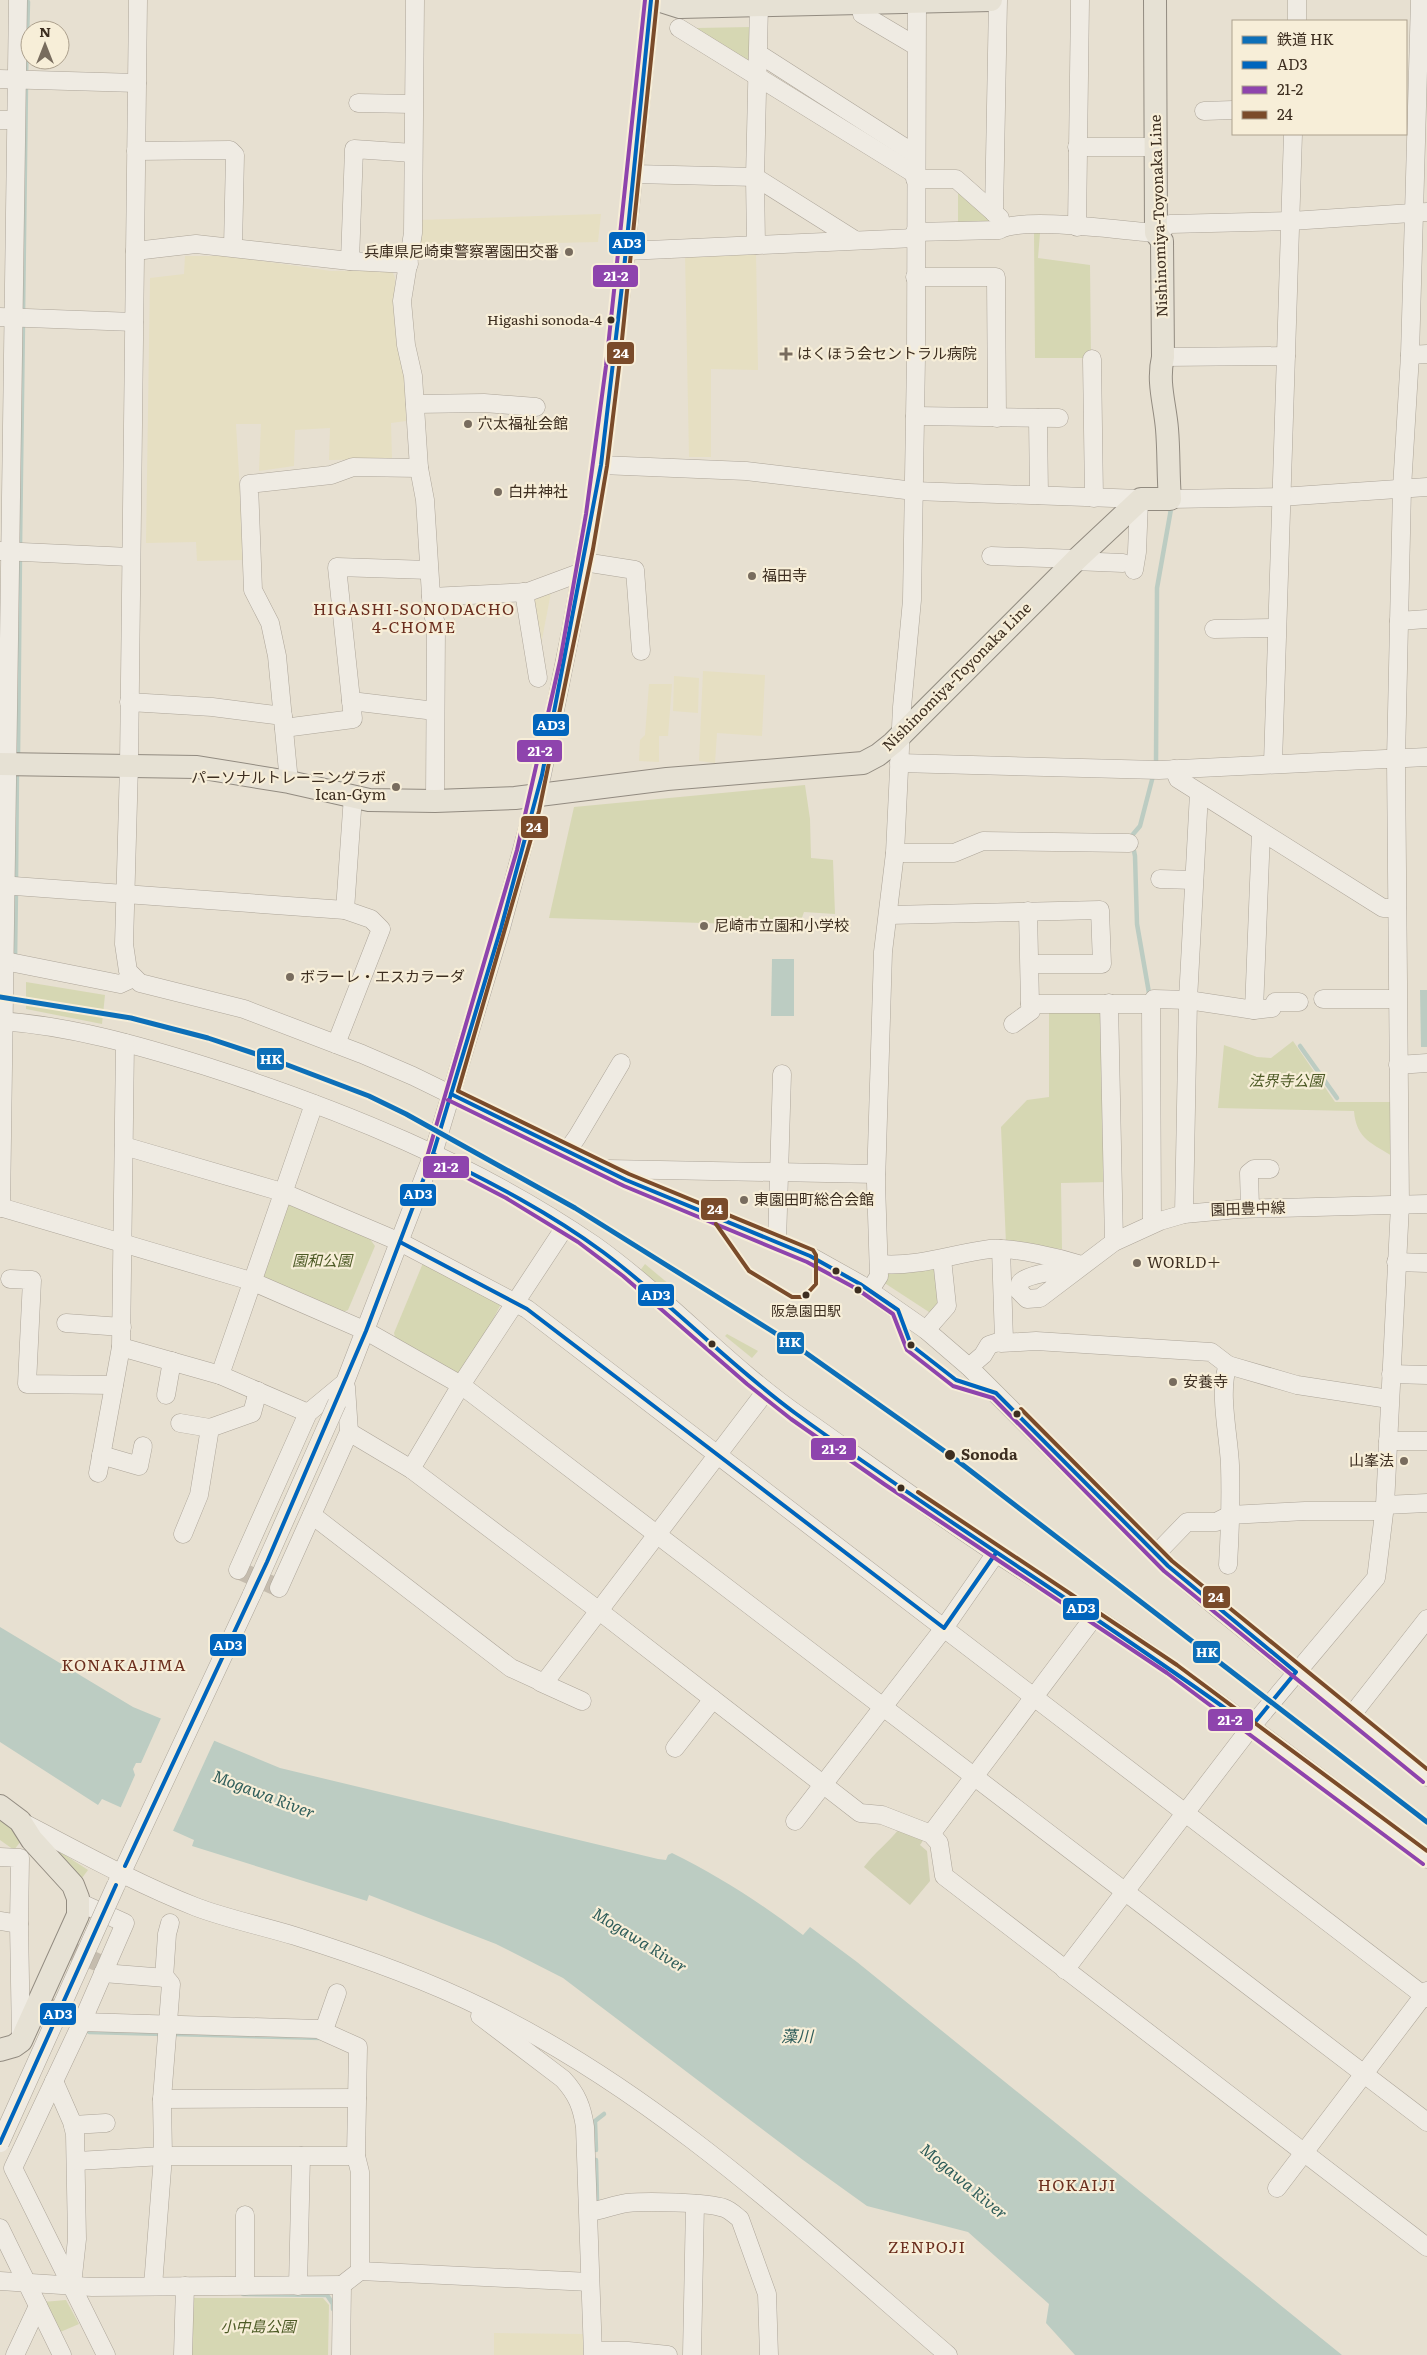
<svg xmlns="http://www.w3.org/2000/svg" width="1427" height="2355" font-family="Literata,'Noto Sans JP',serif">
  <rect width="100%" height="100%" fill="#e7e0d1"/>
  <!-- farmland -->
  <g fill="#e6dfc2">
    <path d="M601 214 598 242 418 246 419 220Z"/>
    <path d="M756 251 758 370 711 369V457H689L685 254Z"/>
    <path d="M185 256H228L331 271 392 270 395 278V323L405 373 406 421 391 423 392 459 329 460 330 428 295 430 294 466 259 471 261 424H236L244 560 197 561 196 542 146 543 150 278 184 274Z"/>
    <path d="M552 587 540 650 530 595Z"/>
    <path d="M703 671 765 675 762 736 717 733 715 763 699 761Z"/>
    <path d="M674 676 699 678 698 713 673 711Z"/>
    <path d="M649 684H672L668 736H659V762L639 761 640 740 645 735Z"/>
    <path d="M494 2333 583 2334V2355H494Z"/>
  </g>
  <!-- green -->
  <g fill="#d6d7b3">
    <path d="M751 27 750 63 698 33 697 28Z"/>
    <path d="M958 189 1001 225 958 228Z"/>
    <path d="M1034 233H1040L1038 258 1090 265 1091 358H1035Z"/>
    <path d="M805 785 810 819 811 858 833 860 835 914 804 912 799 926 549 918 574 807Z"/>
    <path d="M26 982 105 995 102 1024 26 1009Z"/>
    <path d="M1049 1007H1103L1108 1182 1061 1183 1062 1249 1006 1244 1001 1127 1027 1100 1049 1097Z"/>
    <path d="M1293 1041 1335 1102H1391L1394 1157C1373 1144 1356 1139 1354 1111L1218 1108 1224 1045 1257 1057 1271 1058Z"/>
    <path d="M292 1203 367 1235 375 1246 348 1310 339 1314 266 1282 261 1274 286 1204Z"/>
    <path d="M423 1263 501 1304 467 1370 459 1376 397 1345 394 1333Z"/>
    <path d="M645 1264 670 1285 664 1292 639 1272Z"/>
    <path d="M938 1264 941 1303 932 1314 883 1282 886 1268Z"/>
    <path d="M727 1334 758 1351 752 1358 725 1336Z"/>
    <path d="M0 1816 10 1824 21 1841 14 1850 0 1840Z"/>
    <path d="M48 1844 88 1870 79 1882Z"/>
    <path d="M189 2298H323L329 2305 328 2355H187Z"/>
    <path d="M66 2300 79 2324 58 2333 43 2302Z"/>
  </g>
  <!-- cemetery -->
  <path fill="#d1d1b3" d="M899 1829 924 1839 920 1845 927 1851 930 1881 910 1905 864 1867C875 1852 888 1843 899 1829Z"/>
  <!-- water -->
  <g fill="#bcccc2">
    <path d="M772 959H794V1016H771Z"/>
    <path d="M1420 990H1427V1047H1421Z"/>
    <path d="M0 1627 133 1707 280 1768 658 1859 666 1860 668 1855 672 1853C719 1876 762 1904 803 1935L810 1927 857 1962 1342 2355H1075L1046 2323 1049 2304 968 2232 867 2206 803 2160 563 1978 496 1944 369 1895 367 1901 192 1846 194 1840 102 1799 98 1805 0 1742Z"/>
  </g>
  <!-- pier -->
  <path fill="#e7e0d1" d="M162 1716 215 1739 172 1833 120 1809 135 1775 133 1769 136 1763H141Z"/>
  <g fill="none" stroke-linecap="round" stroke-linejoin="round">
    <!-- stream -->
    <g stroke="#bcccc2" stroke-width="4.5">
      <path d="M26 77 28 2"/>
      <path d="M23 315 26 85"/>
      <path d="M20 547 23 322"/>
      <path d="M18 757 20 555"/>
      <path d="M1156 763 1157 588 1171 509H1168"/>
      <path d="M1129 839 1140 826 1153 776"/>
      <path d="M1133 846 1135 856 1137 924 1149 993H1153"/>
      <path d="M16 882 17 770"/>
      <path d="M15 960 16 890"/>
      <path d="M1300 1046 1337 1098"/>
      <path d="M89 2032 164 2034"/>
      <path d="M172 2034 321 2038"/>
      <path d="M596 2150 595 2121 604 2114"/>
      <path d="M596 2160 597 2201"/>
      <path d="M243 2294 327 2295 333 2304V2309"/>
    </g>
    <!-- minor-tunnel -->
    <g stroke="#c5bcae" stroke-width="18" stroke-dasharray="18 9" stroke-linecap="butt">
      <path d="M238 1570 279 1588"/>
      <path d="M63 1947 106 1966"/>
      <path d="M38 2002 82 2022"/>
    </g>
    <!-- minor casing -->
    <g stroke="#ada599" stroke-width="19">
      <g id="minor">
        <path d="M138 0 129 765 124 944 128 971 140 983 244 1009 362 1054 413 1076 626 1180 810 1256 860 1284 926 1330 969 1367 1168 1566 1216 1607 1427 1777"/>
        <path d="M415 0 413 233 402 301 406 345 413 376 419 468 425 500 432 611 436 624 435 801"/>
        <path d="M860 2 862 14 916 46"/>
        <path d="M1297 21V0"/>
        <path d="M679 28 915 174"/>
        <path d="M759 54 915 154"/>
        <path d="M0 79 137 83"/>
        <path d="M358 103 413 104"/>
        <path d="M1204 111 1233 110"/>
        <path d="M0 120H15"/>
        <path d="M1077 147H1154"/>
        <path d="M136 151 230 150 235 155 233 247"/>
        <path d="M634 174 755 177 855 240"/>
        <path d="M915 179H956L1000 218"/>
        <path d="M994 213 998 0"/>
        <path d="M1077 227 1080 0"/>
        <path d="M915 232 999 230C1022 216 1124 231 1156 233L1170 224 1291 221 1427 212"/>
        <path d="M756 245 755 177 759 5"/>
        <path d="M135 251 196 244 350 261 409 264"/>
        <path d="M626 251 915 238"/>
        <path d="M350 261 354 149 413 153"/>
        <path d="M915 277H996L997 418"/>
        <path d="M0 317 134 322"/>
        <path d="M1410 355 1427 354"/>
        <path d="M1163 357 1286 356"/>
        <path d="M1092 359 1094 498"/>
        <path d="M415 404 484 403 536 407"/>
        <path d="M915 416 1059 418"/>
        <path d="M1038 418 1039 495"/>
        <path d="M601 465 746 471 914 491 1141 499"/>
        <path d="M1170 499 1280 497 1427 487"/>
        <path d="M0 551 130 557"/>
        <path d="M991 556 1077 559"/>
        <path d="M1074 561 1123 563"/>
        <path d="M584 562 635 570 641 651"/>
        <path d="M1134 570 1137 552 1139 501"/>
        <path d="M524 592 538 678"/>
        <path d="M431 597 528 592 582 572"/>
        <path d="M1399 621 1427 619"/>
        <path d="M1214 629 1276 628"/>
        <path d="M351 701 435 711"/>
        <path d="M129 702 212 707 283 716"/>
        <path d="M284 728 353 719 337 567 429 570"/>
        <path d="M899 763 1159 770 1427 757"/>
        <path d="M1273 763 1293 134"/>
        <path d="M1174 769 1178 779 1383 908H1397"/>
        <path d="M289 782 277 656 270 623 253 590 249 484 331 475 353 467 419 468"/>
        <path d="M895 853H954L983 841 1129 843"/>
        <path d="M1160 879 1194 880"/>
        <path d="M0 885 345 910 371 919 381 929 336 1044"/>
        <path d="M345 910 353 796"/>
        <path d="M1028 911 1030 1004H1151L1154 999 1188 1000 1254 1010 1272 1008 1275 1002H1299"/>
        <path d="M889 915 1100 910 1102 964H1030"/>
        <path d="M0 960 120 984 133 978"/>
        <path d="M1323 999H1397"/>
        <path d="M1109 1003 1114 1242"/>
        <path d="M1151 1004 1152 1224"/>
        <path d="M1254 1010 1261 832"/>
        <path d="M0 1021C71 1026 137 1045 205 1066 340 1109 476 1164 594 1245 667 1297 727 1366 801 1417 865 1462 929 1509 994 1552 1056 1592 1118 1630 1177 1673 1262 1733 1344 1797 1427 1859"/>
        <path d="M1013 1024 1031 1011 1030 1004"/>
        <path d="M1398 1065 1427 1063"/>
        <path d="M124 1146 282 1192 400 1242 527 1309 1427 1998"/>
        <path d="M567 1151 577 1137 621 1063"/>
        <path d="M608 1169 876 1174"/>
        <path d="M0 1207 251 1281 366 1331 461 1385 1427 2122"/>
        <path d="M1 1208 18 0"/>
        <path d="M1250 1208 1249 1173 1254 1169H1270"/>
        <path d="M1184 1214 1188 1000 1199 793"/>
        <path d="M777 1242 782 1074"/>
        <path d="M1396 1262 1427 1263"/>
        <path d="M879 1264C921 1267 951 1254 990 1249 1013 1247 1059 1258 1082 1265"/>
        <path d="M1082 1265C1069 1269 1025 1274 1020 1283L1019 1291 1027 1299 1040 1298 1114 1242 1160 1221 1184 1214 1238 1209 1427 1204"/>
        <path d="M10 1279 32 1280 27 1384 114 1385"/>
        <path d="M870 1290 879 1276 876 1183 883 952 895 853 902 707 912 600 916 357 917 0"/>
        <path d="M66 1323 122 1327"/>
        <path d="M926 1330 947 1306 942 1259"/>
        <path d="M1001 1343 1036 1341 1211 1352 1228 1365 1297 1385 1389 1399"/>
        <path d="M121 1347 220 1375 308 1413"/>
        <path d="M969 1367 983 1355 989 1345 1004 1340 1001 1249"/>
        <path d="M1391 1374 1427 1375"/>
        <path d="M220 1375 314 1104"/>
        <path d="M166 1395 172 1361"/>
        <path d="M337 1403 433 1154 501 928 542 775 571 630 601 465 624 269 651 0"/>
        <path d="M180 1423 210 1428"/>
        <path d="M349 1432 411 1469 598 1610 860 1813 882 1815 931 1834 939 1843 944 1876 1427 2247"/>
        <path d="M1388 1441H1427"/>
        <path d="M101 1455 139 1466 143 1446"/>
        <path d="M411 1469 461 1385 565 1227"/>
        <path d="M98 1473 121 1347 125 1043"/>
        <path d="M1385 1505 1427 1503"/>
        <path d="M312 1515 511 1668 544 1683 766 1391"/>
        <path d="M183 1534 199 1495 210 1428 252 1413 258 1391"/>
        <path d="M1156 1554 1187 1522H1216L1230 1515 1305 1511H1384"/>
        <path d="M1228 1565C1230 1532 1231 1498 1230 1465 1229 1437 1218 1391 1228 1365"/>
        <path d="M238 1570 308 1413 343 1384"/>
        <path d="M279 1588 349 1432 346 1387"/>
        <path d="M540 1682 582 1701"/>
        <path d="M1351 1716 1427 1619"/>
        <path d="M675 1748 713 1699"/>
        <path d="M20 1821C78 1851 135 1883 196 1907 228 1919 262 1926 295 1936 359 1956 422 1978 483 2008 658 2093 801 2229 948 2355"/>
        <path d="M795 1821 944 1628 996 1553"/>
        <path d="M931 1834 1094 1617"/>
        <path d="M0 1857 20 1858 19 1924"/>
        <path d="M117 1883 252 1594"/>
        <path d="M78 1915 83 1904 125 1923 82 2022 13 2168 106 2355"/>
        <path d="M0 1921 19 1924 21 2039"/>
        <path d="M1065 1970 1251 1727 1376 1578 1377 1571 1385 1505 1400 1205 1396 759 1402 488 1410 355 1420 0"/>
        <path d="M103 1973 166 1978 171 1984 162 2099 163 2156 153 2286"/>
        <path d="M164 1978 167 1934 170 1923"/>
        <path d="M480 2016 563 2079C577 2094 582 2107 585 2127L593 2355"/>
        <path d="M82 2022 318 2029 358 2047 356 2156 360 2172V2271L342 2285 341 2355"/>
        <path d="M324 2030 337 1993"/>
        <path d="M54 2081 72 2122 75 2134 77 2239 72 2285"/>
        <path d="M162 2099 357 2098"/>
        <path d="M73 2125 106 2123"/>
        <path d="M77 2161 163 2156H356"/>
        <path d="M1277 2188 1427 1991"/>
        <path d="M589 2212C602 2210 614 2205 627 2203 646 2201 706 2202 724 2208 730 2210 735 2215 740 2219L767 2294 769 2355"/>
        <path d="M0 2228 62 2355"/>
        <path d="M360 2271 590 2282"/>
        <path d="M0 2281 92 2287 342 2285"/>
        <path d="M245 2286V2215"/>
        <path d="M298 2286 301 2156"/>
        <path d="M594 2351H628L668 2355"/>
        <path d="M15 2355 38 2306"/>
        <path d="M183 2355 185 2286"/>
        <path d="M692 2355 695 2204"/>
      </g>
    </g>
    <!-- major casing -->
    <g stroke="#928b80" stroke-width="24">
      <g id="major">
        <path d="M658 0 680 7 991 0"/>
        <path d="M0 764 197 767 289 782 369 800 435 801 515 798 667 779 863 763 878 755 893 743 1077 559 1141 499H1170C1168 476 1169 452 1167 429 1165 404 1157 382 1163 357L1162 241 1156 233 1155 0"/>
        <path d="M0 1806 20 1821 32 1840 73 1885 78 1898V1915L21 2041 14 2046 0 2050"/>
      </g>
    </g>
    <!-- minor -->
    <use href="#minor" stroke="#efebe3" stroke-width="18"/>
    <!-- major -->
    <use href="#major" stroke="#e6e1d4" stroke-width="22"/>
    <!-- minor-bridge casing -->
    <g stroke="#ada599" stroke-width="19" stroke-linecap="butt">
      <g id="minor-bridge">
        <path d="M252 1594 337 1403"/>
        <path d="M0 2143 116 1885"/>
      </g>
    </g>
    <!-- minor-bridge -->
    <use href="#minor-bridge" stroke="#efebe3" stroke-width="18"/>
    <!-- bus-1 casing -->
    <g stroke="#f7eed8" stroke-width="8">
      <g id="bus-1">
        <path d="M433 1154C492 1183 550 1213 603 1252 670 1302 728 1364 795 1413 944 1522 1102 1618 1251 1727L1296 1672 1168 1566 996 1393 956 1380 911 1345 898 1310 860 1284 810 1256 626 1180 451 1094"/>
        <path d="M400 1242 527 1309 944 1628 996 1553"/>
        <path d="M125 1866 267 1562 366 1331 433 1154 501 928 542 775 601 465 624 269 651 0"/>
        <path d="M0 2143 116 1885"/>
      </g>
    </g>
    <!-- bus-2 casing -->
    <g stroke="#f7eed8" stroke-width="8">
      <g id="bus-2">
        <path d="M645 0 606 366 586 514 560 661 517 850 427 1157 506 1198 578 1242 623 1276 747 1384 791 1419 884 1484 1167 1673 1423 1864"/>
        <path d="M448 1100 624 1186 807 1262 857 1289 893 1314 907 1350 953 1386 993 1398 1164 1571 1423 1782"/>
      </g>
    </g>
    <!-- bus-3 casing -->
    <g stroke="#f7eed8" stroke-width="8">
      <g id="bus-3">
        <path d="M657 1 620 359 607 466 593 549 539 811 458 1091 629 1174 813 1250 816 1255V1284L804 1297H792L749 1271 716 1224"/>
        <path d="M1021 1409 1172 1561 1427 1769"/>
        <path d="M918 1492 1177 1665 1427 1851"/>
      </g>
    </g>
    <!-- bus-1 -->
    <use href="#bus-1" stroke="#0065bd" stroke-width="4"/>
    <!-- bus-2 -->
    <use href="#bus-2" stroke="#8e44ad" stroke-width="4"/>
    <!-- bus-3 -->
    <use href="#bus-3" stroke="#7a4b2a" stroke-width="4"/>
    <!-- rail-1 casing -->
    <g stroke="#f7eed8" stroke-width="9">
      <path id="rail-1" d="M0 997 131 1018 208 1038 277 1061 369 1096 406 1114 575 1208 799 1348 950 1455 1427 1822"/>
    </g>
    <!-- rail-1 -->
    <use href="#rail-1" stroke="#0d6fb8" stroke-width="5"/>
  </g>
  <!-- markers -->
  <g fill="#786c5e" stroke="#f7eed8" stroke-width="2">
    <circle cx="569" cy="252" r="5"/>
    <path d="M783.5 346.5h5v5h5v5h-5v5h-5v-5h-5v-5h5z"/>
    <circle cx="468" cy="424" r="5"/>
    <circle cx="498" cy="492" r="5"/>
    <circle cx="752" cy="576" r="5"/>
    <circle cx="396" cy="787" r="5"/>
    <circle cx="704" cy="926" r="5"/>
    <circle cx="290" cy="977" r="5"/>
    <circle cx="744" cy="1200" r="5"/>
    <circle cx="1137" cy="1263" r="5"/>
    <circle cx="1173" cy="1382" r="5"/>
    <circle cx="1404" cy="1461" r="5"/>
  </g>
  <g fill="#3d2e20" stroke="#f7eed8" stroke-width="2">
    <circle cx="611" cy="320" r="4.5"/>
    <circle cx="836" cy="1271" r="4.5"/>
    <circle cx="858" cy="1290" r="4.5"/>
    <circle cx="806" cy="1295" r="4.5"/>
    <circle cx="712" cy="1344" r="4.5"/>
    <circle cx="911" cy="1345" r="4.5"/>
    <circle cx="1017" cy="1414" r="4.5"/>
    <circle cx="950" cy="1455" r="6"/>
    <circle cx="901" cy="1488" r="4.5"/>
  </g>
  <g text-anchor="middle" stroke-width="4.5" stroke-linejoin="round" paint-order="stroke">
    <!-- bus labels -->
    <g font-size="14" fill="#3d2e20" stroke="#f7eed8" text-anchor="end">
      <text x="602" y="325">Higashi sonoda-4</text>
      <text x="806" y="1316" text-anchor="middle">阪急園田駅</text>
    </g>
    <!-- street labels -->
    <g font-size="15" fill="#3d2e20" stroke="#f7eed8">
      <text transform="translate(1159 216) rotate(-92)" y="5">Nishinomiya-Toyonaka Line</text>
      <text transform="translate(957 677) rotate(-45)" y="5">Nishinomiya-Toyonaka Line</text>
      <text transform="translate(1248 1209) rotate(-2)" y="5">園田豊中線</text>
    </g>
    <!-- poi labels -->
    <g font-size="15" fill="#3d2e20" stroke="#f7eed8" text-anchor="start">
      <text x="559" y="257" text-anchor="end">兵庫県尼崎東警察署園田交番</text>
      <text x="797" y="359">はくほう会セントラル病院</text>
      <text x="478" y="429">穴太福祉会館</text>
      <text x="508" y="497">白井神社</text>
      <text x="762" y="581">福田寺</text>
      <text x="386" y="783" text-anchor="end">パーソナルトレーニングラボ<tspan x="386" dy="17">Ican-Gym</tspan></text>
      <text x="714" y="931">尼崎市立園和小学校</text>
      <text x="300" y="982">ボラーレ・エスカラーダ</text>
      <text x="754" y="1205">東園田町総合会館</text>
      <text x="1147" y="1268">WORLD＋</text>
      <text x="1183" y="1387">安養寺</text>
      <text x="1394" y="1466" text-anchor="end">山峯法</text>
    </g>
    <!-- park labels -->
    <g font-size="15" font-style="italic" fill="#4d5a26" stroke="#f7eed8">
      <text x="1286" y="1086">法界寺公園</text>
      <text x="322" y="1266">園和公園</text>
      <text x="258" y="2332">小中島公園</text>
    </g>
    <!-- stop labels -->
    <g font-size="15" font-weight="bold" fill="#3d2e20" stroke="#f7eed8" text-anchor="start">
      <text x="961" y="1460">Sonoda</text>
    </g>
    <!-- neighbourhood labels -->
    <g font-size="16" letter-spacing="1" fill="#6b2e1e" stroke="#f7eed8">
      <text x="414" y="615">HIGASHI-SONODACHO<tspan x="414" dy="18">4-CHOME</tspan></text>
      <text x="124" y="1671">KONAKAJIMA</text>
      <text x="1077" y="2191">HOKAIJI</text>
      <text x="927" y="2253">ZENPOJI</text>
    </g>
    <!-- water labels -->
    <g font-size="16" font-style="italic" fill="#2f5d5a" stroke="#f7eed8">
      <text transform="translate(264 1794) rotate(21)" y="6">Mogawa River</text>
      <text transform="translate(640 1940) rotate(32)" y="6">Mogawa River</text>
      <text x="797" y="2042">藻川</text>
      <text transform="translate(964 2181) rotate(40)" y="6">Mogawa River</text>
    </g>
  </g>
  <g stroke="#f7eed8" stroke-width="2">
    <rect x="608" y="231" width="38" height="24" rx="5" fill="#0065bd"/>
    <rect x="592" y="264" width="47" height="24" rx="5" fill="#8e44ad"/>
    <rect x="606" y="341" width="29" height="24" rx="5" fill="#7a4b2a"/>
    <rect x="532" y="713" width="38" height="24" rx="5" fill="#0065bd"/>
    <rect x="516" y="739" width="47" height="24" rx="5" fill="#8e44ad"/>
    <rect x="520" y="815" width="29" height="24" rx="5" fill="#7a4b2a"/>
    <rect x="256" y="1047" width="29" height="24" rx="5" fill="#0d6fb8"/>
    <rect x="422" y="1155" width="48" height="24" rx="5" fill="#8e44ad"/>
    <rect x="399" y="1183" width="38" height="24" rx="5" fill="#0065bd"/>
    <rect x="700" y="1197" width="29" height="24" rx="5" fill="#7a4b2a"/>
    <rect x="637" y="1283" width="38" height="24" rx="5" fill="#0065bd"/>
    <rect x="776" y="1331" width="29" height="24" rx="5" fill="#0d6fb8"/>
    <rect x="810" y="1437" width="47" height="24" rx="5" fill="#8e44ad"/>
    <rect x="1202" y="1585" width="29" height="24" rx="5" fill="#7a4b2a"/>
    <rect x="1062" y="1597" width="38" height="24" rx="5" fill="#0065bd"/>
    <rect x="209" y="1633" width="38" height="24" rx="5" fill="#0065bd"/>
    <rect x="1192" y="1640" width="29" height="24" rx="5" fill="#0d6fb8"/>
    <rect x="1207" y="1708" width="47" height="24" rx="5" fill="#8e44ad"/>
    <rect x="39" y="2002" width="38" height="24" rx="5" fill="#0065bd"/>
  </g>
  <g font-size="14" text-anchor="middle" font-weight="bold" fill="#fff">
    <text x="627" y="248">AD3</text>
    <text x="616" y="281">21-2</text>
    <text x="621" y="358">24</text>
    <text x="551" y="730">AD3</text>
    <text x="540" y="756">21-2</text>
    <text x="534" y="832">24</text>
    <text x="271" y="1064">HK</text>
    <text x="446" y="1172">21-2</text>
    <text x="418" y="1199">AD3</text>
    <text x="715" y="1214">24</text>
    <text x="656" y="1300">AD3</text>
    <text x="790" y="1347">HK</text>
    <text x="834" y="1454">21-2</text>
    <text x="1216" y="1602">24</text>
    <text x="1081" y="1613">AD3</text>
    <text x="228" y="1650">AD3</text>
    <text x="1207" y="1657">HK</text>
    <text x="1230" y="1725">21-2</text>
    <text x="58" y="2019">AD3</text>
  </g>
  <!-- legend -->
  <rect x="1232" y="20" width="175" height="115" fill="#f7eed8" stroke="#ada18e"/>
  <rect x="1242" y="36" width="25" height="8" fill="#0d6fb8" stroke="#ada18e"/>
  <text x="1277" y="45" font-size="15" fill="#3d2e20">鉄道 HK</text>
  <rect x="1242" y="61" width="25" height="8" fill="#0065bd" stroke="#ada18e"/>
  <text x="1277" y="70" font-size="15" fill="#3d2e20">AD3</text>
  <rect x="1242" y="86" width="25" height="8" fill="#8e44ad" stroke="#ada18e"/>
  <text x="1277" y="95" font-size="15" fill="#3d2e20">21-2</text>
  <rect x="1242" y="111" width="25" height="8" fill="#7a4b2a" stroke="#ada18e"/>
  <text x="1277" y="120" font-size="15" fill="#3d2e20">24</text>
  <!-- north arrow -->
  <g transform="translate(45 45)"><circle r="24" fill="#f7eed8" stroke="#ada18e"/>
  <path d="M0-4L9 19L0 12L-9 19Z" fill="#786c5e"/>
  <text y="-8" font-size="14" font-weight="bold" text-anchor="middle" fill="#3d2e20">N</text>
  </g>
</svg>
